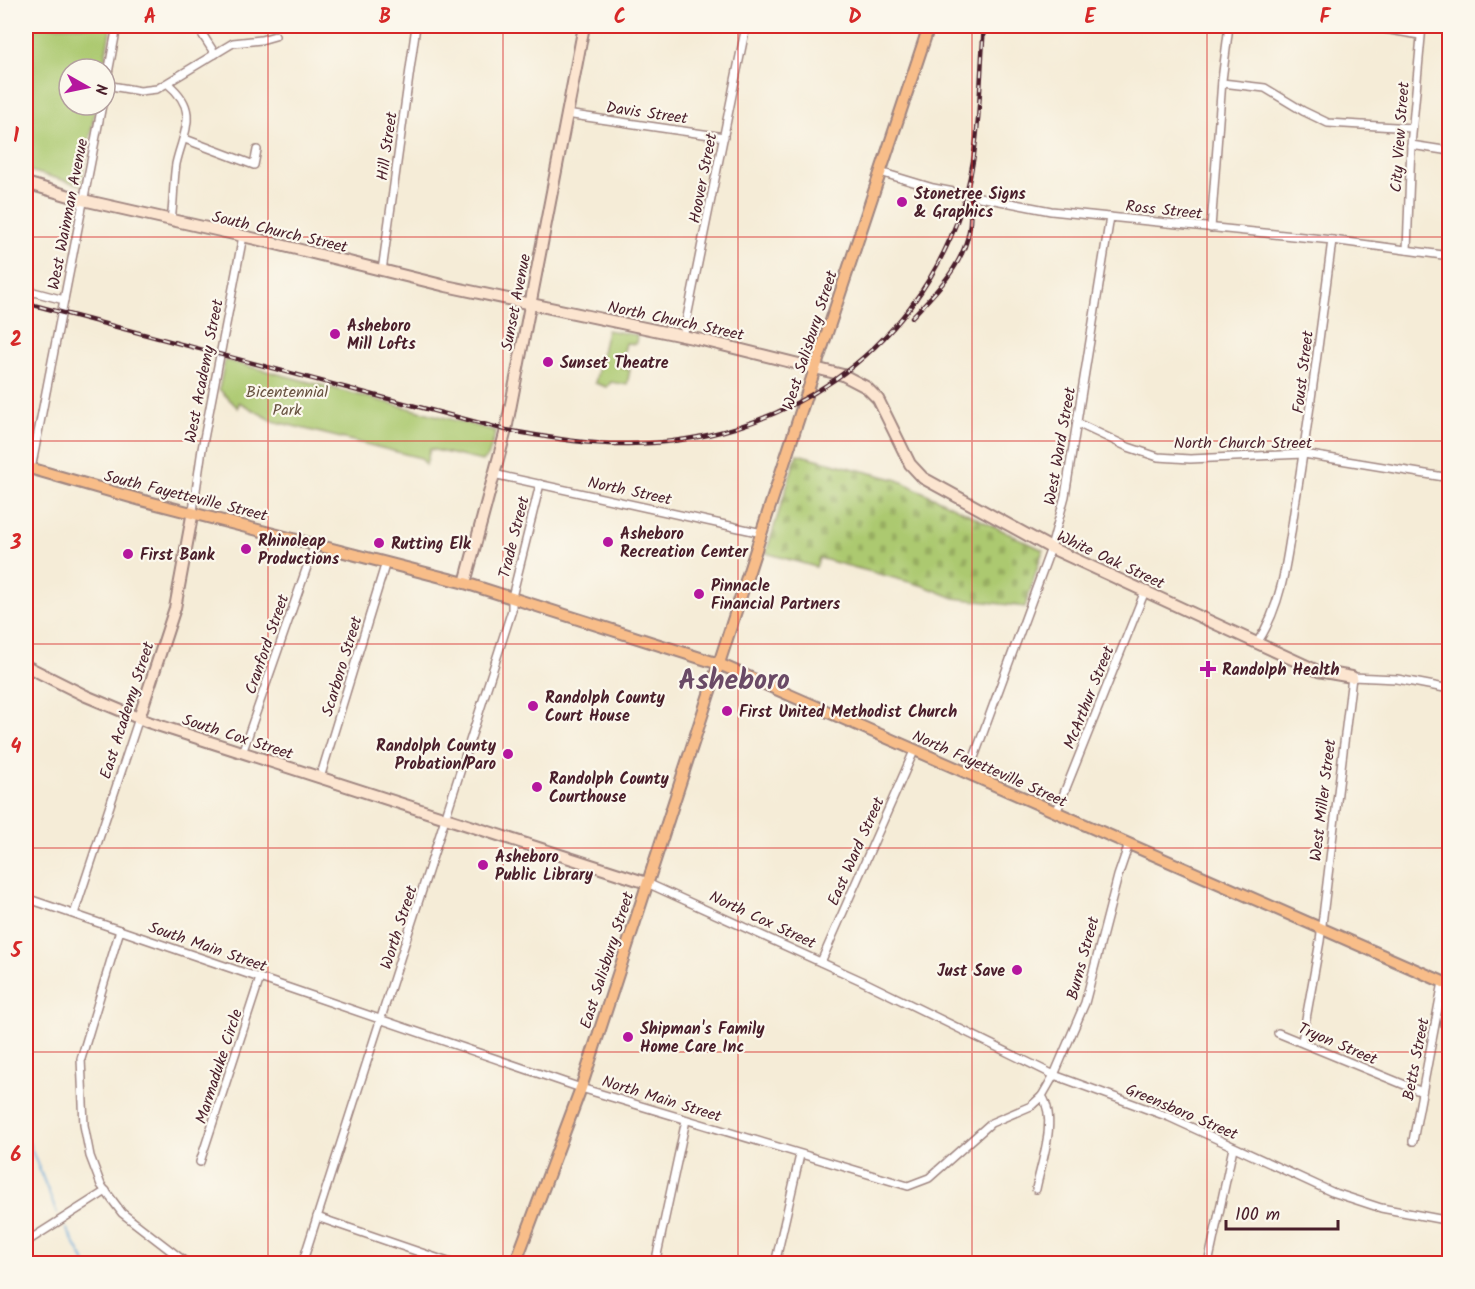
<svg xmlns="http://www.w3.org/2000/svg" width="1475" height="1289" font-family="Kalam,sans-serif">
  <defs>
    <pattern id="cemetery-stones" width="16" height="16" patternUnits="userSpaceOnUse" patternTransform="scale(1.5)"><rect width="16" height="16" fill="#acc970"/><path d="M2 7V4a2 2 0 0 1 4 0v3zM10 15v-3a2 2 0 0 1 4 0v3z" fill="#96ac61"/></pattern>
  </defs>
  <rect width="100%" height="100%" fill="#fbf7ec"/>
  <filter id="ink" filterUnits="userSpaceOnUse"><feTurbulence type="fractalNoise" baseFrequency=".0167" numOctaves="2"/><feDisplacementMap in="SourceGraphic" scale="12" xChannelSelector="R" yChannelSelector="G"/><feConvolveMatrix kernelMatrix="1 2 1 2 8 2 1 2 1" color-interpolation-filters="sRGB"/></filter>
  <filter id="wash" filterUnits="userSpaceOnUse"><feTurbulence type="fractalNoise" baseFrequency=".008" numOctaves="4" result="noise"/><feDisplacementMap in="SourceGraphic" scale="24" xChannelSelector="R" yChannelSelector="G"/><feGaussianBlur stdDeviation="1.35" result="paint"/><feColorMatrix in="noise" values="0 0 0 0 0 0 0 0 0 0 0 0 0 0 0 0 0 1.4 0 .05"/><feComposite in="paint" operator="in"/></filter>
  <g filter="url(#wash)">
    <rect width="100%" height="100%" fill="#f5ecd7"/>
    <!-- cemetery -->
    <path fill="url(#cemetery-stones)" stroke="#7b744e" stroke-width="1.5" d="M797 454 898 480 1043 550 1025 607 954 598 924 586 819 558 816 567 766 553Z"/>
    <!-- green -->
    <g fill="#acc970" stroke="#7b744e" stroke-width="1.5">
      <path d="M26 26H111L103 69H69V105H96L81 185 26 170Z"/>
      <path d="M607 330 637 335 636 344 626 343 620 367 630 370 627 385 611 382 607 387 595 383Z"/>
      <path d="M225 360 496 431 488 457 482 461 430 449 426 465 421 458 273 421 239 402 238 408 219 389Z"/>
    </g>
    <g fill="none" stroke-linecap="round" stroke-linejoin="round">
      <!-- stream -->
      <g stroke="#63a5d7" stroke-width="2">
        <path d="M1448 925 1446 873 1450 866"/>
        <path d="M26 1136 57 1213"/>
        <path d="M66 1228 86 1264"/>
      </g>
    </g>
  </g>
  <g filter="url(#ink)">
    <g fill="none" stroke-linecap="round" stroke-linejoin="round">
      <!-- street casing -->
      <g stroke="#a08681" stroke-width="10">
        <g id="street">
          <path d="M197 26 215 54"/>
          <path d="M1366 26 1420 35"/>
          <path d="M1222 83 1265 88 1303 111 1328 123 1412 128"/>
          <path d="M168 84C201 111 183 132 176 164 173 183 174 201 171 220"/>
          <path d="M106 85 140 91 157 89 233 43 261 40 275 36"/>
          <path d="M105 89 117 26"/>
          <path d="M566 114 724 137"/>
          <path d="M185 139 254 165 257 150"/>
          <path d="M1411 145 1450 151"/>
          <path d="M880 172 933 188 1051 211 1332 240 1450 256"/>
          <path d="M1211 228 1222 80 1229 26"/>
          <path d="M1407 250 1411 145 1422 26"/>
          <path d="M382 271 416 26"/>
          <path d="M26 290 64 300"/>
          <path d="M683 337 746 26"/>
          <path d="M1077 423 1128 447 1158 457 1190 459 1304 454 1450 478"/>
          <path d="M31 469 102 105"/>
          <path d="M493 474 762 533"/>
          <path d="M193 511 202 449 243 236"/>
          <path d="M1257 643C1285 601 1288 548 1296 499 1310 413 1321 327 1332 240"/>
          <path d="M242 753 315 544"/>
          <path d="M968 774 1051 548 1065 496 1110 217"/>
          <path d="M320 778 386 562"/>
          <path d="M1056 813 1145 591"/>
          <path d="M647 883 862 981 1054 1075 1085 1003 1118 876 1129 844"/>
          <path d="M26 898 581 1088 908 1186 929 1178 991 1123 1031 1106 1042 1096 1054 1075 1169 1117 1332 1192 1381 1208 1450 1221"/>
          <path d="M74 914 139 718"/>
          <path d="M120 930 81 1059 84 1125 90 1156 101 1185 122 1213 188 1264"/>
          <path d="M821 962 914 751"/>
          <path d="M1278 1033 1422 1092"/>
          <path d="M1302 1041 1320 941 1352 677 1397 679 1450 689"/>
          <path d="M1413 1141 1443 982"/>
          <path d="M200 1162 260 978"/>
          <path d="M1036 1189C1041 1163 1058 1120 1042 1096"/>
          <path d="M317 1217 454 1264"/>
          <path d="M26 1242 106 1191"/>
          <path d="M302 1264 512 610V597L540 484"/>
          <path d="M655 1264 686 1120"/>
          <path d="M775 1264 800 1155"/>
          <path d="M1208 1264 1233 1148"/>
        </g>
      </g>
      <!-- secondary casing -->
      <g stroke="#a08681" stroke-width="14">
        <g id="secondary">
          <path d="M26 183 83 200 256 239 446 286 702 340 843 375 866 387 878 399 910 464 923 478 1051 548 1257 643 1318 671 1352 677"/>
          <path d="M465 583 506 430 584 26"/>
          <path d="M26 666 86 696 148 722 647 883"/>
          <path d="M139 718 175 608 193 511"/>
        </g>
      </g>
      <!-- primary casing -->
      <g stroke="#a08681" stroke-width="14">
        <g id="primary">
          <path d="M26 467 141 500 465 583 719 664 1450 985"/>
          <path d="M515 1264 581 1088 802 408 929 26"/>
        </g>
      </g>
      <!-- street -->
      <use href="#street" stroke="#fff" stroke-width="7"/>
      <!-- secondary -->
      <use href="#secondary" stroke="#fce5d0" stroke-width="10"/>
      <!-- primary -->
      <use href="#primary" stroke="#f8bd89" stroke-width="10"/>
      <!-- rail casing -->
      <g stroke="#4a1f2b" stroke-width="4.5">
        <g id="rail">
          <path d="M26 303 506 430C546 437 587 445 628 444 778 443 913 355 961 210 981 152 979 86 984 26"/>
          <path d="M912 317C935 293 963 266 969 231 971 221 970 209 971 198"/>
        </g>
      </g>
      <!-- rail -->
      <use href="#rail" stroke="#fbf7ec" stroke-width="2" stroke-dasharray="7" stroke-linecap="butt"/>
    </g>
  </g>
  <!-- grid -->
  <path fill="none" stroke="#d62828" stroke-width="1.5" stroke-opacity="0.55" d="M268 26V1264M503 26V1264M738 26V1264M972 26V1264M1207 26V1264M26 237H1450M26 441H1450M26 644H1450M26 848H1450M26 1052H1450"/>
  <!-- markers -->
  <g fill="#b5179e" stroke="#fbf7ec" stroke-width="2">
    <circle cx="902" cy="202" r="6"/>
    <circle cx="335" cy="334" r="6"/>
    <circle cx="548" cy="362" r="6"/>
    <circle cx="608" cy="542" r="6"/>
    <circle cx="379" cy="543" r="6"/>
    <circle cx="246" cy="549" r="6"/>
    <circle cx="128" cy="554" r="6"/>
    <circle cx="699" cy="594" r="6"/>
    <path d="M1205 660h6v6h6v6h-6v6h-6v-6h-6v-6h6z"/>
    <circle cx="533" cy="706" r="6"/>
    <circle cx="727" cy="711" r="6"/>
    <circle cx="508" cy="754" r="6"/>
    <circle cx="537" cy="787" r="6"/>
    <circle cx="483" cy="865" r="6"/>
    <circle cx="1017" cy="970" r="6"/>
    <circle cx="628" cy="1037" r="6"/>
  </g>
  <g text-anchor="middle" stroke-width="4.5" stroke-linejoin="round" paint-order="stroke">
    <!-- street labels -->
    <g font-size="16" fill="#4a1f2b" stroke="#fbf7ec">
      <text transform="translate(647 112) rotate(8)" y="6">Davis Street</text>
      <text transform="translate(1399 137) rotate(-86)" y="6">City View Street</text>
      <text transform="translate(386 146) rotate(-82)" y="6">Hill Street</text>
      <text transform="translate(702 178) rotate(-79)" y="6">Hoover Street</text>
      <text transform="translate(1164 209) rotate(6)" y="6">Ross Street</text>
      <text transform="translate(67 214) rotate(-79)" y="6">West Wainman Avenue</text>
      <text transform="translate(280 231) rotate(13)" y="6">South Church Street</text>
      <text transform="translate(515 302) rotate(-79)" y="6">Sunset Avenue</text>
      <text transform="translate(676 320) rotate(12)" y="6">North Church Street</text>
      <text transform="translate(809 340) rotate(-72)" y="6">West Salisbury Street</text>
      <text transform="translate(203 371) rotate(-79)" y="6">West Academy Street</text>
      <text transform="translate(1302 372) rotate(-83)" y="6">Foust Street</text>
      <text x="1243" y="448">North Church Street</text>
      <text transform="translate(1059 446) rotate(-80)" y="6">West Ward Street</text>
      <text transform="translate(630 490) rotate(12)" y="6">North Street</text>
      <text transform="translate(186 495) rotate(14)" y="6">South Fayetteville Street</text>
      <text transform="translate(513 537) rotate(-76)" y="6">Trade Street</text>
      <text transform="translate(1111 559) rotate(25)" y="6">White Oak Street</text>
      <text transform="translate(266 644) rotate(-71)" y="6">Cranford Street</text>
      <text transform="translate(341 666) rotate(-73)" y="6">Scarboro Street</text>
      <text transform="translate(1088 697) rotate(-68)" y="6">McArthur Street</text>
      <text transform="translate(126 710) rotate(-72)" y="6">East Academy Street</text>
      <text transform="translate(238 736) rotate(18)" y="6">South Cox Street</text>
      <text transform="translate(990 768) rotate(24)" y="6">North Fayetteville Street</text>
      <text transform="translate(1322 800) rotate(-83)" y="6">West Miller Street</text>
      <text transform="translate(855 851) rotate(-66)" y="6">East Ward Street</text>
      <text transform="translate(763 919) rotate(25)" y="6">North Cox Street</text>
      <text transform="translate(398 927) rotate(-72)" y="6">Worth Street</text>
      <text transform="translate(208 946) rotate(19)" y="6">South Main Street</text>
      <text transform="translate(1082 958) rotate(-75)" y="6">Burns Street</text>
      <text transform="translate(606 960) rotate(-72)" y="6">East Salisbury Street</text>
      <text transform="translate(1338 1043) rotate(23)" y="6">Tryon Street</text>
      <text transform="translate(1415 1059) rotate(-79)" y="6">Betts Street</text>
      <text transform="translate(218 1066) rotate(-72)" y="6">Marmaduke Circle</text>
      <text transform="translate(662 1098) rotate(17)" y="6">North Main Street</text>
      <text transform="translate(1182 1111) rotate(23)" y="6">Greensboro Street</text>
    </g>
    <!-- poi labels -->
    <g font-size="16" font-weight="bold" fill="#4a1f2b" stroke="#fbf7ec" text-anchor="start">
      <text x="914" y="199">Stonetree Signs<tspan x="914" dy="18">&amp; Graphics</tspan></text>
      <text x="347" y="331">Asheboro<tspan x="347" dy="18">Mill Lofts</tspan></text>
      <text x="560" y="368">Sunset Theatre</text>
      <text x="620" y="539">Asheboro<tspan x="620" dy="18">Recreation Center</tspan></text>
      <text x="258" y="546">Rhinoleap<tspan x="258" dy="18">Productions</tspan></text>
      <text x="391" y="549">Rutting Elk</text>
      <text x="140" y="560">First Bank</text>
      <text x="711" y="591">Pinnacle<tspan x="711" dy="18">Financial Partners</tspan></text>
      <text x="1222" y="675">Randolph Health</text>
      <text x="545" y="703">Randolph County<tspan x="545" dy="18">Court House</tspan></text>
      <text x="739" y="717">First United Methodist Church</text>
      <text x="496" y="751" text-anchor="end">Randolph County<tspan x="496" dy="18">Probation/Paro</tspan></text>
      <text x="549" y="784">Randolph County<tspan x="549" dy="18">Courthouse</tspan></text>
      <text x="495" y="862">Asheboro<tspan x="495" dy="18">Public Library</tspan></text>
      <text x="1005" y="976" text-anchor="end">Just Save</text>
      <text x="640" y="1034">Shipman's Family<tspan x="640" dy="18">Home Care Inc</tspan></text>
    </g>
    <!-- park labels -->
    <g font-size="16" fill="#675240" stroke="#fbf7ec">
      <text x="287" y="397">Bicentennial<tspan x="287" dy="18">Park</tspan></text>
    </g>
    <!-- town labels -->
    <g font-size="28" font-weight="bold" fill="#6a4a66" stroke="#fbf7ec">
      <text x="734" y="689">Asheboro</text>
    </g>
  </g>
  <!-- margin -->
  <rect width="1475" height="1289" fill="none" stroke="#fbf7ec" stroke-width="66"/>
  <!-- north arrow -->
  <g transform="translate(87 87) rotate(99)"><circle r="28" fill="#fbf7ec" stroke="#b4a19f" stroke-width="1.5"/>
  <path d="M0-4.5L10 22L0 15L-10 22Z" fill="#b5179e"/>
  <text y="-9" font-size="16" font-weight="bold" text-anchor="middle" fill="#4a1f2b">N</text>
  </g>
  <!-- scale -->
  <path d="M1226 1220v9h112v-9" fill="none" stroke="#4a1f2b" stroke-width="3"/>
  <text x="1235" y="1220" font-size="18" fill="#4a1f2b" stroke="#fbf7ec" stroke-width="4.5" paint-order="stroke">100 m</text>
  <rect x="33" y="33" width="1409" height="1223" fill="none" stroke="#d62828" stroke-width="2"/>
  <g font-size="20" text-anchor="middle" font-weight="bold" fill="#d62828">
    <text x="150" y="23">A</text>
    <text x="385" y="23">B</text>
    <text x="620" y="23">C</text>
    <text x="855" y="23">D</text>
    <text x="1090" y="23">E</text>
    <text x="1325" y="23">F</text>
    <text x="16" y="142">1</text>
    <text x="16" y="346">2</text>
    <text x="16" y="549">3</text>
    <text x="16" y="753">4</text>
    <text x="16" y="957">5</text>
    <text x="16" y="1161">6</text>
  </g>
</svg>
